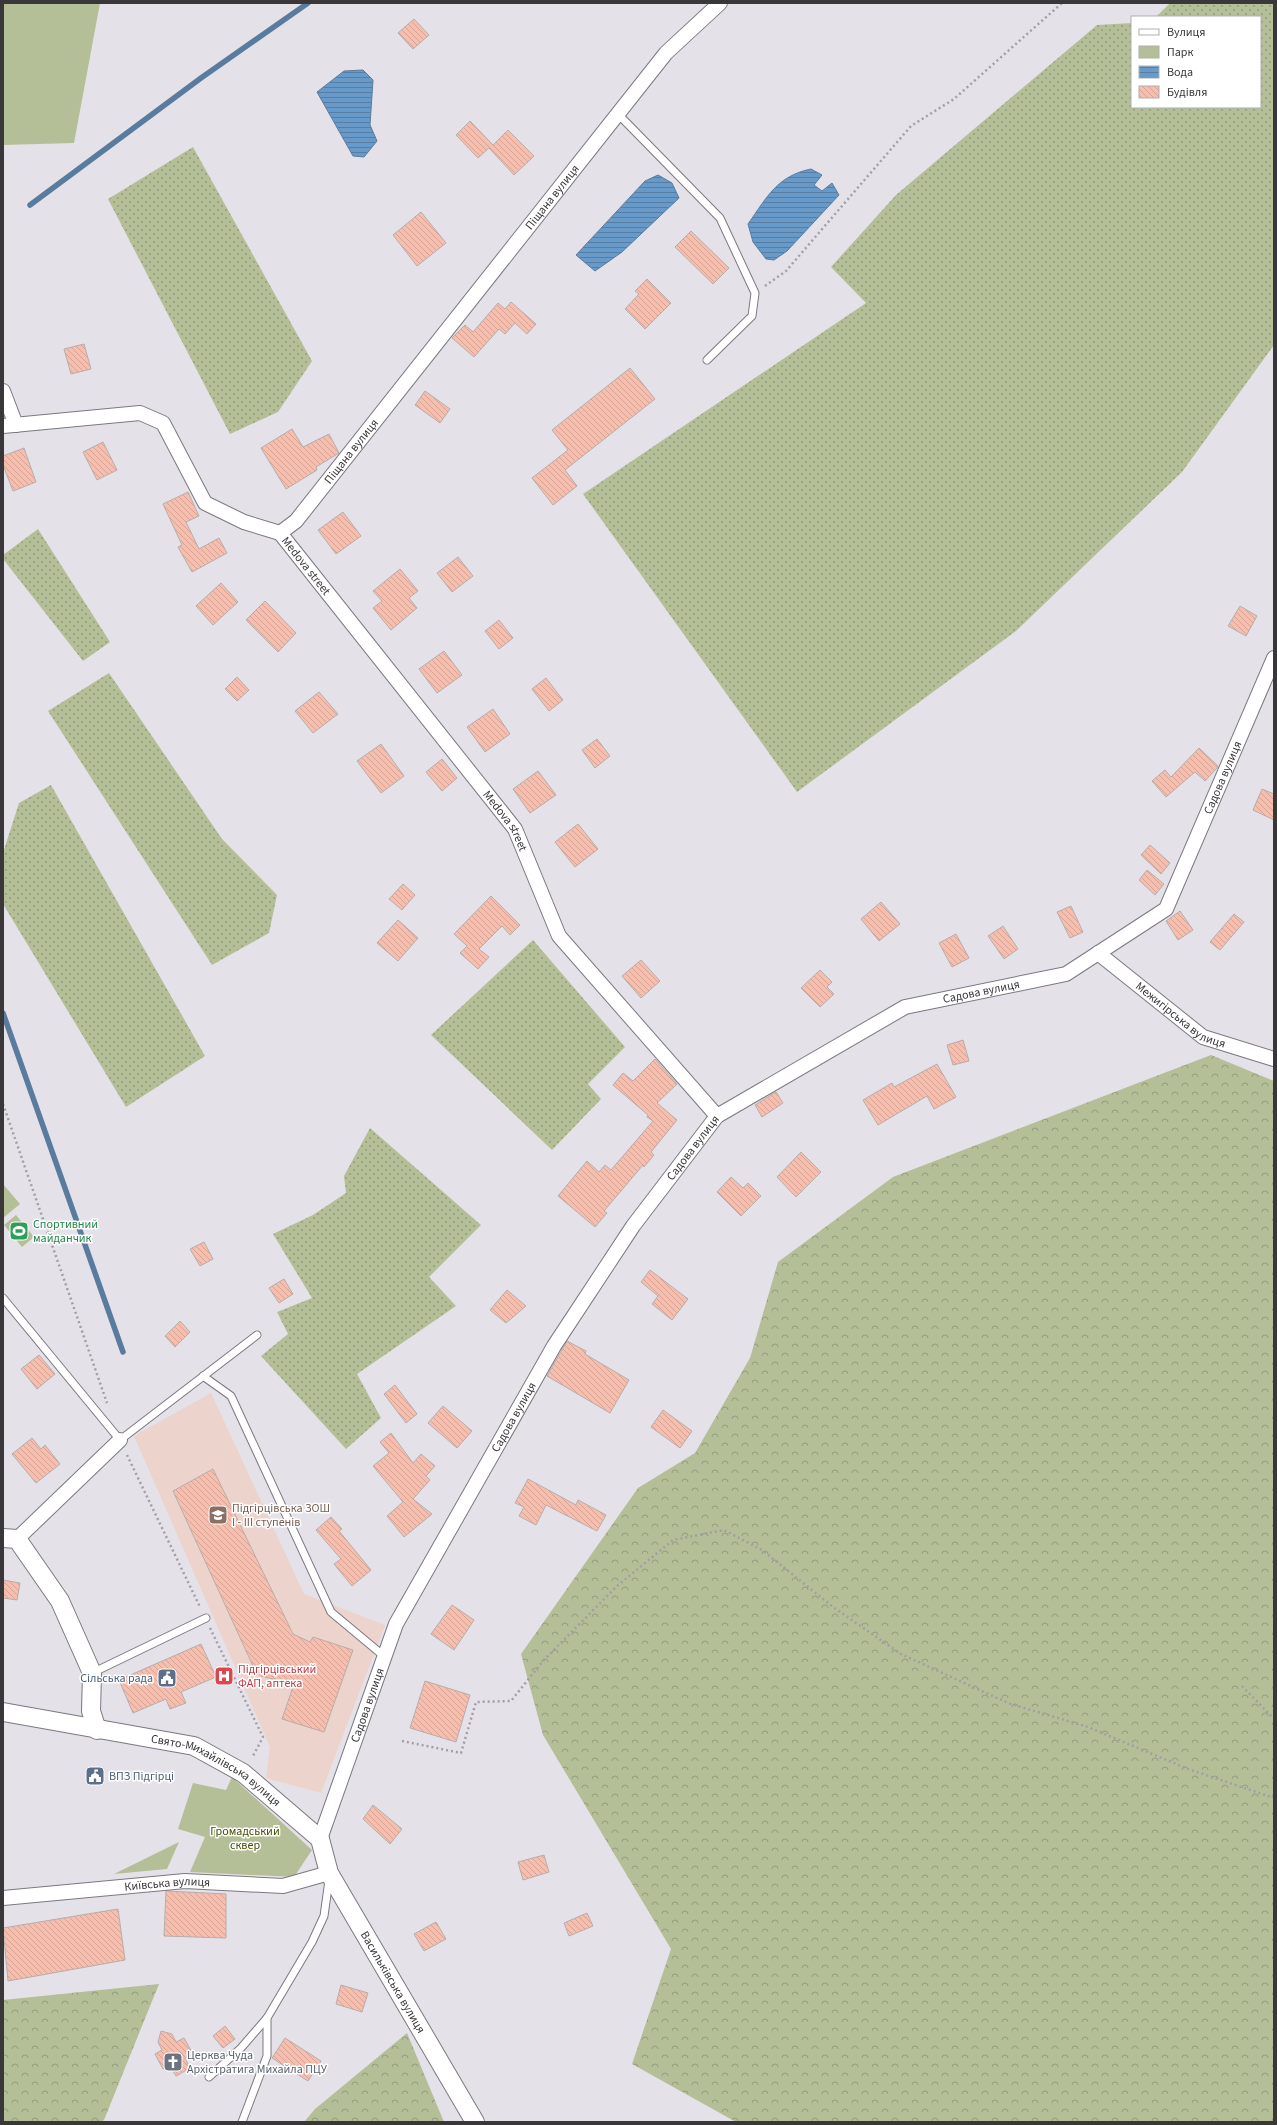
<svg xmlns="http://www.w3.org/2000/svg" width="1277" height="2125" font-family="'Source Sans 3',sans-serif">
  <defs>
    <pattern id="forest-crowns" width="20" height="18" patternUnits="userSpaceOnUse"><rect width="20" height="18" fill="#b4bf97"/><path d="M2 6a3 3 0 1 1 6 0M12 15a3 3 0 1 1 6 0" fill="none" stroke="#939c7c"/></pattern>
    <pattern id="garden-dots" width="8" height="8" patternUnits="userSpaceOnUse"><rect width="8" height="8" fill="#b4bf97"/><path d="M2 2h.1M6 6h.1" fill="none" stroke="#939c7c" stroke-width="1.8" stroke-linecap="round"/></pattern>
    <pattern id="water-rules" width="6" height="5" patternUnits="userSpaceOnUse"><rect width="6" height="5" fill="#679ac9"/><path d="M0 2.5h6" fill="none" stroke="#567ea4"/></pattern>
    <pattern id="building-back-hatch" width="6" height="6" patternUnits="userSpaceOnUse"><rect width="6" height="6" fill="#f7beae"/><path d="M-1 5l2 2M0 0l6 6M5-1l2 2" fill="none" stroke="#d4a496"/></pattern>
  </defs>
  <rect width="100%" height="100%" fill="#e5e1e9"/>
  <!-- education -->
  <path fill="#ecd3cb" d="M211 1393 304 1594 385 1625 321 1793 266 1778 270 1747 134 1436Z"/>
  <!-- green -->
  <g fill="#b4bf97">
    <path d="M3 3H100L74 143 3 145Z"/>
    <path d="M3 1184 20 1204 3 1218Z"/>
    <path d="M16 1215 34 1237 22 1247 4 1225Z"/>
    <path d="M232 1777 312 1850 294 1877 190 1872 205 1837 178 1829 193 1783 226 1790Z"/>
    <path d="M179 1842 167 1869 114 1874Z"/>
  </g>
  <!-- forest -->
  <g fill="url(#forest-crowns)">
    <path d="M1211 1055 1274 1081V2122H736L632 2064 671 1949 543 1735 521 1654 638 1488 695 1453 750 1358 778 1262 893 1177Z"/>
    <path d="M159 1984 104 2120 101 2122H3V2000Z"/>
    <path d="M407 2033 444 2122H304L315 2109Z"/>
  </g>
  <!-- garden -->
  <g fill="url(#garden-dots)">
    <path d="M1170 3H1274V345L1182 472 1016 631 797 792 583 494 866 303 831 267 896 195 1097 25 1132 23V107H1260V17H1156Z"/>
    <path d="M193 147 312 361 278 412 230 434 108 199Z"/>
    <path d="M38 529 110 642 83 661 3 559V555Z"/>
    <path d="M109 673 222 839 277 895 269 933 212 965 48 711Z"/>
    <path d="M51 785 205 1056 126 1107 3 904V853L19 803Z"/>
    <path d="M533 940 625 1047 588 1084 601 1099 552 1150 431 1035Z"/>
    <path d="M370 1128 481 1225 429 1277 456 1306 357 1374 381 1418 346 1449 261 1356 288 1334 277 1312 312 1298 273 1234 313 1215 346 1193 344 1176Z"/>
  </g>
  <!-- water -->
  <g fill="url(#water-rules)" stroke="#597c9e">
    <path d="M363 70 373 80 370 125 377 141 364 157 353 156 317 92 344 71Z"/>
    <path d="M811 169 822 175 814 185 822 191 832 183 839 195 787 251 774 260 766 259 753 242 748 224C767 197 777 176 811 169Z"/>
    <path d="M658 175 672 183 679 198 622 252 595 271 576 255 645 181Z"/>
  </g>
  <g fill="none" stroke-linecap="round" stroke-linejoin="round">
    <!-- stream -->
    <g stroke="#597c9e" stroke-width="5.5">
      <path d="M30 205 201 78 308 3"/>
      <path d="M3 1013 123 1352"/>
    </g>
  </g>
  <!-- building -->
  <g fill="url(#building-back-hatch)" stroke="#b7adab">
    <path d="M414 19 429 35 413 49 398 33Z"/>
    <path d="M470 121 493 145 508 130 534 156 514 175 489 148 478 158 456 135Z"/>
    <path d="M421 212 446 243 417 266 393 235Z"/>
    <path d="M691 231 729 268 713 284 675 247Z"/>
    <path d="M647 279 671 303 645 329 625 309 639 294 635 291Z"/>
    <path d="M511 302 536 324 527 334 515 323 505 334 499 329 474 357 452 338 465 325 473 332 498 303 505 309Z"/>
    <path d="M84 344 91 369 71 374 64 349Z"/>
    <path d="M630 368 655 399 565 470 577 486 553 505 532 478 568 450 552 430Z"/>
    <path d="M425 391 450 409 440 423 415 405Z"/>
    <path d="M292 429 303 447 329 434 339 453 316 467 317 470 286 489 261 448Z"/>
    <path d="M103 442 117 470 97 480 83 452Z"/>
    <path d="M24 448 36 482 13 491 3 465V456Z"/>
    <path d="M188 492 199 516 186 522 199 549 219 538 227 553 192 572 178 547 182 545 163 504Z"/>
    <path d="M343 512 361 536 336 554 318 530Z"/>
    <path d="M458 557 473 576 452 592 437 573Z"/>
    <path d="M400 569 418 591 409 598 417 608 391 630 373 608 382 601 373 591Z"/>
    <path d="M221 583 238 602 213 625 196 606Z"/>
    <path d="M265 601 296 633 278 652 246 620Z"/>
    <path d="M1240 606 1257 616 1246 636 1228 626Z"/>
    <path d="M499 620 513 638 499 649 485 631Z"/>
    <path d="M444 651 462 675 437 693 419 669Z"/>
    <path d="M237 677 249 690 237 701 225 689Z"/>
    <path d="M546 678 563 700 549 711 532 689Z"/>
    <path d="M319 692 338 714 313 733 295 711Z"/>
    <path d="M493 709 510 734 485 752 467 727Z"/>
    <path d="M597 739 610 756 595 768 582 750Z"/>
    <path d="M381 744 404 776 381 793 357 761Z"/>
    <path d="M1199 748 1218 766 1217 768 1205 781 1195 772 1166 797 1152 781 1165 770 1171 777Z"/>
    <path d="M442 759 457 778 442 791 426 772Z"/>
    <path d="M538 771 556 795 530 813 513 789Z"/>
    <path d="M1262 789 1274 794V820L1253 810Z"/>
    <path d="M578 824 598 849 575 867 555 842Z"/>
    <path d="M1150 845 1170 863 1161 874 1141 855Z"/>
    <path d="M1147 870 1164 884 1155 895 1139 880Z"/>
    <path d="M403 884 415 895 402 910 389 899Z"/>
    <path d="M491 896 520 925 510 935 502 926 479 949 489 957 478 969 460 953 467 946 454 934Z"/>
    <path d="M881 902 900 924 879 941 861 919Z"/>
    <path d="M1071 906 1083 932 1070 938 1057 912Z"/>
    <path d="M1180 911 1193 930 1178 940 1166 921Z"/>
    <path d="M1234 914 1244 922 1220 950 1210 942Z"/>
    <path d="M398 920 418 938 398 961 377 943Z"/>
    <path d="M1003 926 1018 949 1004 959 988 936Z"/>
    <path d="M956 934 969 958 952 967 939 943Z"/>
    <path d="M641 960 660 981 641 998 622 976Z"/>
    <path d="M820 970 832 982 827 987 834 994 820 1007 801 988Z"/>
    <path d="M963 1040 969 1061 953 1065 947 1045Z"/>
    <path d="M655 1059 677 1084 657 1103 677 1120 651 1152 654 1155 644 1167 643 1165 604 1211 607 1213 595 1227 558 1196 587 1161 599 1172 605 1165 611 1170 653 1121 647 1117 648 1115 613 1085 623 1073 633 1081Z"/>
    <path d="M937 1064 956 1097 934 1109 927 1096 878 1125 863 1100 892 1083 894 1087Z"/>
    <path d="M776 1092 783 1103 762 1117 755 1105Z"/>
    <path d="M801 1152 821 1172 796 1197 777 1177Z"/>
    <path d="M731 1177 743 1188 748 1183 761 1196 741 1216 717 1192Z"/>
    <path d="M204 1242 213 1259 200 1266 190 1249Z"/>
    <path d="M650 1270 688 1299 672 1320 652 1304 658 1296 641 1282Z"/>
    <path d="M284 1279 293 1294 279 1303 269 1288Z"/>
    <path d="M507 1290 526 1306 506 1323 490 1310Z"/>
    <path d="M180 1321 190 1332 175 1347 165 1336Z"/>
    <path d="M567 1341 586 1351 585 1354 629 1380 610 1413 547 1376Z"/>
    <path d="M39 1355 55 1374 37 1389 21 1369Z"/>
    <path d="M395 1385 417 1414 406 1423 384 1394Z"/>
    <path d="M443 1406 472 1431 457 1448 428 1423Z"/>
    <path d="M663 1410 692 1431 680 1448 651 1427Z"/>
    <path d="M391 1433 413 1463 421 1454 435 1466 426 1476 430 1480 413 1499 432 1514 404 1537 387 1516 403 1502 373 1466 389 1453 380 1442Z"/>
    <path d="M32 1438 41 1449 45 1445 60 1464 36 1483 12 1454Z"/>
    <path d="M213 1469 293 1634 310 1642 313 1637 353 1650 324 1732 282 1719 294 1684 261 1676 253 1666 173 1491Z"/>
    <path d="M528 1479 576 1505 578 1500 606 1515 597 1531 546 1505 536 1525 519 1516 524 1507 515 1503Z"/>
    <path d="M331 1517 342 1529 339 1531 371 1570 352 1586 334 1564 341 1559 316 1530Z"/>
    <path d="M3 1580 20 1583 17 1600 3 1598Z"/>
    <path d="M452 1605 474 1620 454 1650 431 1634Z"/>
    <path d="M201 1644 216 1677 181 1692 186 1703 170 1709 166 1699 133 1713 119 1680Z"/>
    <path d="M425 1681 470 1695 456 1742 410 1728Z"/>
    <path d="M373 1805 402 1829 390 1844 363 1819Z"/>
    <path d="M544 1855 549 1872 523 1880 518 1862Z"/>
    <path d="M166 1891 226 1894V1938L164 1936Z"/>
    <path d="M118 1909 125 1960 8 1981 3 1928Z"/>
    <path d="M587 1913 593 1926 569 1936 564 1923Z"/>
    <path d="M436 1922 446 1939 424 1951 414 1934Z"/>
    <path d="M341 1985 368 1993 362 2012 336 2004Z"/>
    <path d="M225 2026 235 2039 223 2048 213 2036Z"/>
    <path d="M161 2031 172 2034 176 2042 184 2038 193 2054 185 2058 190 2068 178 2075 176 2076 170 2066 163 2069 155 2054 162 2050 158 2042Z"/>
    <path d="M285 2038 321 2061 308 2081 272 2058Z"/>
  </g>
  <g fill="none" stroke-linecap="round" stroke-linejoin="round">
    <!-- service casing -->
    <g stroke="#7c787f" stroke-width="9">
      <g id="service">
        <path d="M618 114 720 218 755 293 752 316 707 360"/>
        <path d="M3 1298 120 1440 257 1335"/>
        <path d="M203 1376 231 1396 331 1612 385 1657"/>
        <path d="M92 1673 206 1618"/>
        <path d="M209 2077 241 2048 267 2018 312 1942 324 1916 329 1880"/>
        <path d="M242 2122 267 2056V2018"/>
      </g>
    </g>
    <!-- minor casing -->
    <g stroke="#7c787f" stroke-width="16">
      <g id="minor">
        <path d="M3 391 16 425"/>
        <path id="s1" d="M3 426 140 413 163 423 205 503 244 522 280 533 296 521 666 53 720 3"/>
        <path id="s2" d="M280 533 515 829 559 936 717 1116"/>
        <path id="s3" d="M1098 953 1203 1037 1274 1059"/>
        <path d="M17 1539 120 1440"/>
        <path id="s4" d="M320 1839 396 1624 554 1346 633 1226 717 1116 905 1007 1066 974 1166 909 1274 658"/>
        <path id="s5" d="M3 1898 185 1881 283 1886 329 1873"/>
      </g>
    </g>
    <!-- tertiary casing -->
    <g stroke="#7c787f" stroke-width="20">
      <g id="tertiary">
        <path d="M3 1538 17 1539 60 1601 92 1673 91 1711 97 1730"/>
        <path id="s6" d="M3 1712 194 1746 243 1773 320 1839 329 1873 475 2122"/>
      </g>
    </g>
    <!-- path -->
    <g stroke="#a29ea5" stroke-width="2.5" stroke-dasharray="2 3" stroke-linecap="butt">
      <path d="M765 286 786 271 911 126 954 99 1062 3"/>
      <path d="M3 1104 107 1403"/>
      <path d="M127 1455 200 1607"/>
      <path d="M210 1628 263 1737 252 1758"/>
      <path d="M1242 1686 1274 1719"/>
      <path d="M402 1741 461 1753 476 1702 511 1701 543 1661 617 1586 673 1540 724 1530 762 1550 833 1607 901 1654 1008 1703 1088 1727 1188 1769 1274 1798"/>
    </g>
    <!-- service -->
    <use href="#service" stroke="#fff" stroke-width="7"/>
    <!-- minor -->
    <use href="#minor" stroke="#fff" stroke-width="14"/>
    <!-- tertiary -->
    <use href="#tertiary" stroke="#fff" stroke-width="18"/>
  </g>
  <!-- icons -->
  <defs>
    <g id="stadium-square" transform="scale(1)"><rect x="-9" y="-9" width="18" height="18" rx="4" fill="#2e9e5b" stroke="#fff"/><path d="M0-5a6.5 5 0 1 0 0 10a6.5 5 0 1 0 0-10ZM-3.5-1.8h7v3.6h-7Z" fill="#fff"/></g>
    <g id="school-square" transform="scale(1)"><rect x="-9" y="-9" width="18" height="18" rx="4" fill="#8d6e63" stroke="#fff"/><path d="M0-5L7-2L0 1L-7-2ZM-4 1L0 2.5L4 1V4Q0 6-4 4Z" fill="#fff"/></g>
    <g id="hospital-square" transform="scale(1)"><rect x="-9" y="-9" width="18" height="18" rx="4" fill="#e0444e" stroke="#fff"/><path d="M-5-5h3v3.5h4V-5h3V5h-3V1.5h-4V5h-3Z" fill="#fff"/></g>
    <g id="civic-square" transform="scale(1)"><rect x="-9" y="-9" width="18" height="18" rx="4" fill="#5c6f8a" stroke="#fff"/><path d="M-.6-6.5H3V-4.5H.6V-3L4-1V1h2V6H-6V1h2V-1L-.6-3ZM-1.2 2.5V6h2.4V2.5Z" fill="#fff"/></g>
    <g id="church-square" transform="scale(1)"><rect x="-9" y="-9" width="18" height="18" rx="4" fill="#6b7280" stroke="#fff"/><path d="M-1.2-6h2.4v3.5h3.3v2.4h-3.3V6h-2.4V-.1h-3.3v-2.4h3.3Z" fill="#fff"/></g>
  </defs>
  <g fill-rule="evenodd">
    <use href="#stadium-square" x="19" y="1231"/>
    <use href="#school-square" x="218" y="1515"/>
    <use href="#hospital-square" x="224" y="1676"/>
    <use href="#civic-square" x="167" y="1678"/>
    <use href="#civic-square" x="95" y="1776"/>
    <use href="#church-square" x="173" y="2062"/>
  </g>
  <g text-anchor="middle" stroke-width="3" stroke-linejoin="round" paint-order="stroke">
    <!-- street labels -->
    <g font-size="12" fill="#39373a" stroke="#fff">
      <text dy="4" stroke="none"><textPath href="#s1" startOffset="767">Піщана вулиця</textPath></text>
      <text dy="4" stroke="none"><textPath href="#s1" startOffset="443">Піщана вулиця</textPath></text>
      <text dy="4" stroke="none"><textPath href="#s2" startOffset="42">Medova street</textPath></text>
      <text dy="4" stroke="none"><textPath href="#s4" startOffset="1474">Садова вулиця</textPath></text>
      <text dy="4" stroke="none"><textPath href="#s2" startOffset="366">Medova street</textPath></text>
      <text dy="4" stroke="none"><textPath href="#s4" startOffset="1125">Садова вулиця</textPath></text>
      <text dy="4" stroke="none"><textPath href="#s3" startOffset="104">Межигірська вулиця</textPath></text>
      <text dy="4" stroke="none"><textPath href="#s4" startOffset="790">Садова вулиця</textPath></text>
      <text dy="4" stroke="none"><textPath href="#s4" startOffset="466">Садова вулиця</textPath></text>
      <text dy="4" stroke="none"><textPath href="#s4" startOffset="142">Садова вулиця</textPath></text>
      <text dy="4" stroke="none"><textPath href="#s6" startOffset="224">Свято-Михайлівська вулиця</textPath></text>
      <text dy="4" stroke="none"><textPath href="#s5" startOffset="165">Київська вулиця</textPath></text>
      <text dy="4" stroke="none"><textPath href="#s6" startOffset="513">Васильківська вулиця</textPath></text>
    </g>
    <!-- leisure labels -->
    <g font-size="12" fill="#27864d" stroke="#fff" text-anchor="start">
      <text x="33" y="1228">Спортивний<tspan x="33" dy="14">майданчик</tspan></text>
    </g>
    <!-- education labels -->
    <g font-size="12" fill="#785e54" stroke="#fff" text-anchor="start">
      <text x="232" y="1512">Підгірцівська ЗОШ<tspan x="232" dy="14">І - ІІІ ступенів</tspan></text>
    </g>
    <!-- health labels -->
    <g font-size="12" fill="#be3a42" stroke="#fff" text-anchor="start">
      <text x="238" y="1673">Підгірцівський<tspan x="238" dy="14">ФАП, аптека</tspan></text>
    </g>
    <!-- service labels -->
    <g font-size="12" fill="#4e5e75" stroke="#fff" text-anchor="end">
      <text x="153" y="1682">Сільська рада</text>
      <text x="109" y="1780" text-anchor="start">ВПЗ Підгірці</text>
    </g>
    <!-- park labels -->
    <g font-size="12" fill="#435004" stroke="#fff">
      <text x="245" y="1835">Громадський<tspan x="245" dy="14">сквер</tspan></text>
    </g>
    <!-- worship labels -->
    <g font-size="12" fill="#5b616d" stroke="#fff" text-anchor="start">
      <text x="187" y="2059">Церква Чуда<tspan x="187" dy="14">Архістратига Михайла ПЦУ</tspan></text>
    </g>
  </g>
  <!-- border -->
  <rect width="1277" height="2125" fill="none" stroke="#39373a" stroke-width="8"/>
  <!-- legend -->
  <rect x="1131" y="16" width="130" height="92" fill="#ffffff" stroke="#b0afb0"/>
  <rect x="1139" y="29" width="20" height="6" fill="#ffffff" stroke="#b0afb0"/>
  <text x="1167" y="36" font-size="12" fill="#39373a">Вулиця</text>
  <rect x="1139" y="46" width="20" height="12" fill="#b4bf97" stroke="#b0afb0"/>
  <text x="1167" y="56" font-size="12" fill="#39373a">Парк</text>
  <rect x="1139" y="66" width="20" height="12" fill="url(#water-rules)" stroke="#b0afb0"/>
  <text x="1167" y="76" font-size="12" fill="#39373a">Вода</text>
  <rect x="1139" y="86" width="20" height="12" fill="url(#building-back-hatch)" stroke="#b0afb0"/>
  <text x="1167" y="96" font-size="12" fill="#39373a">Будівля</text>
</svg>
